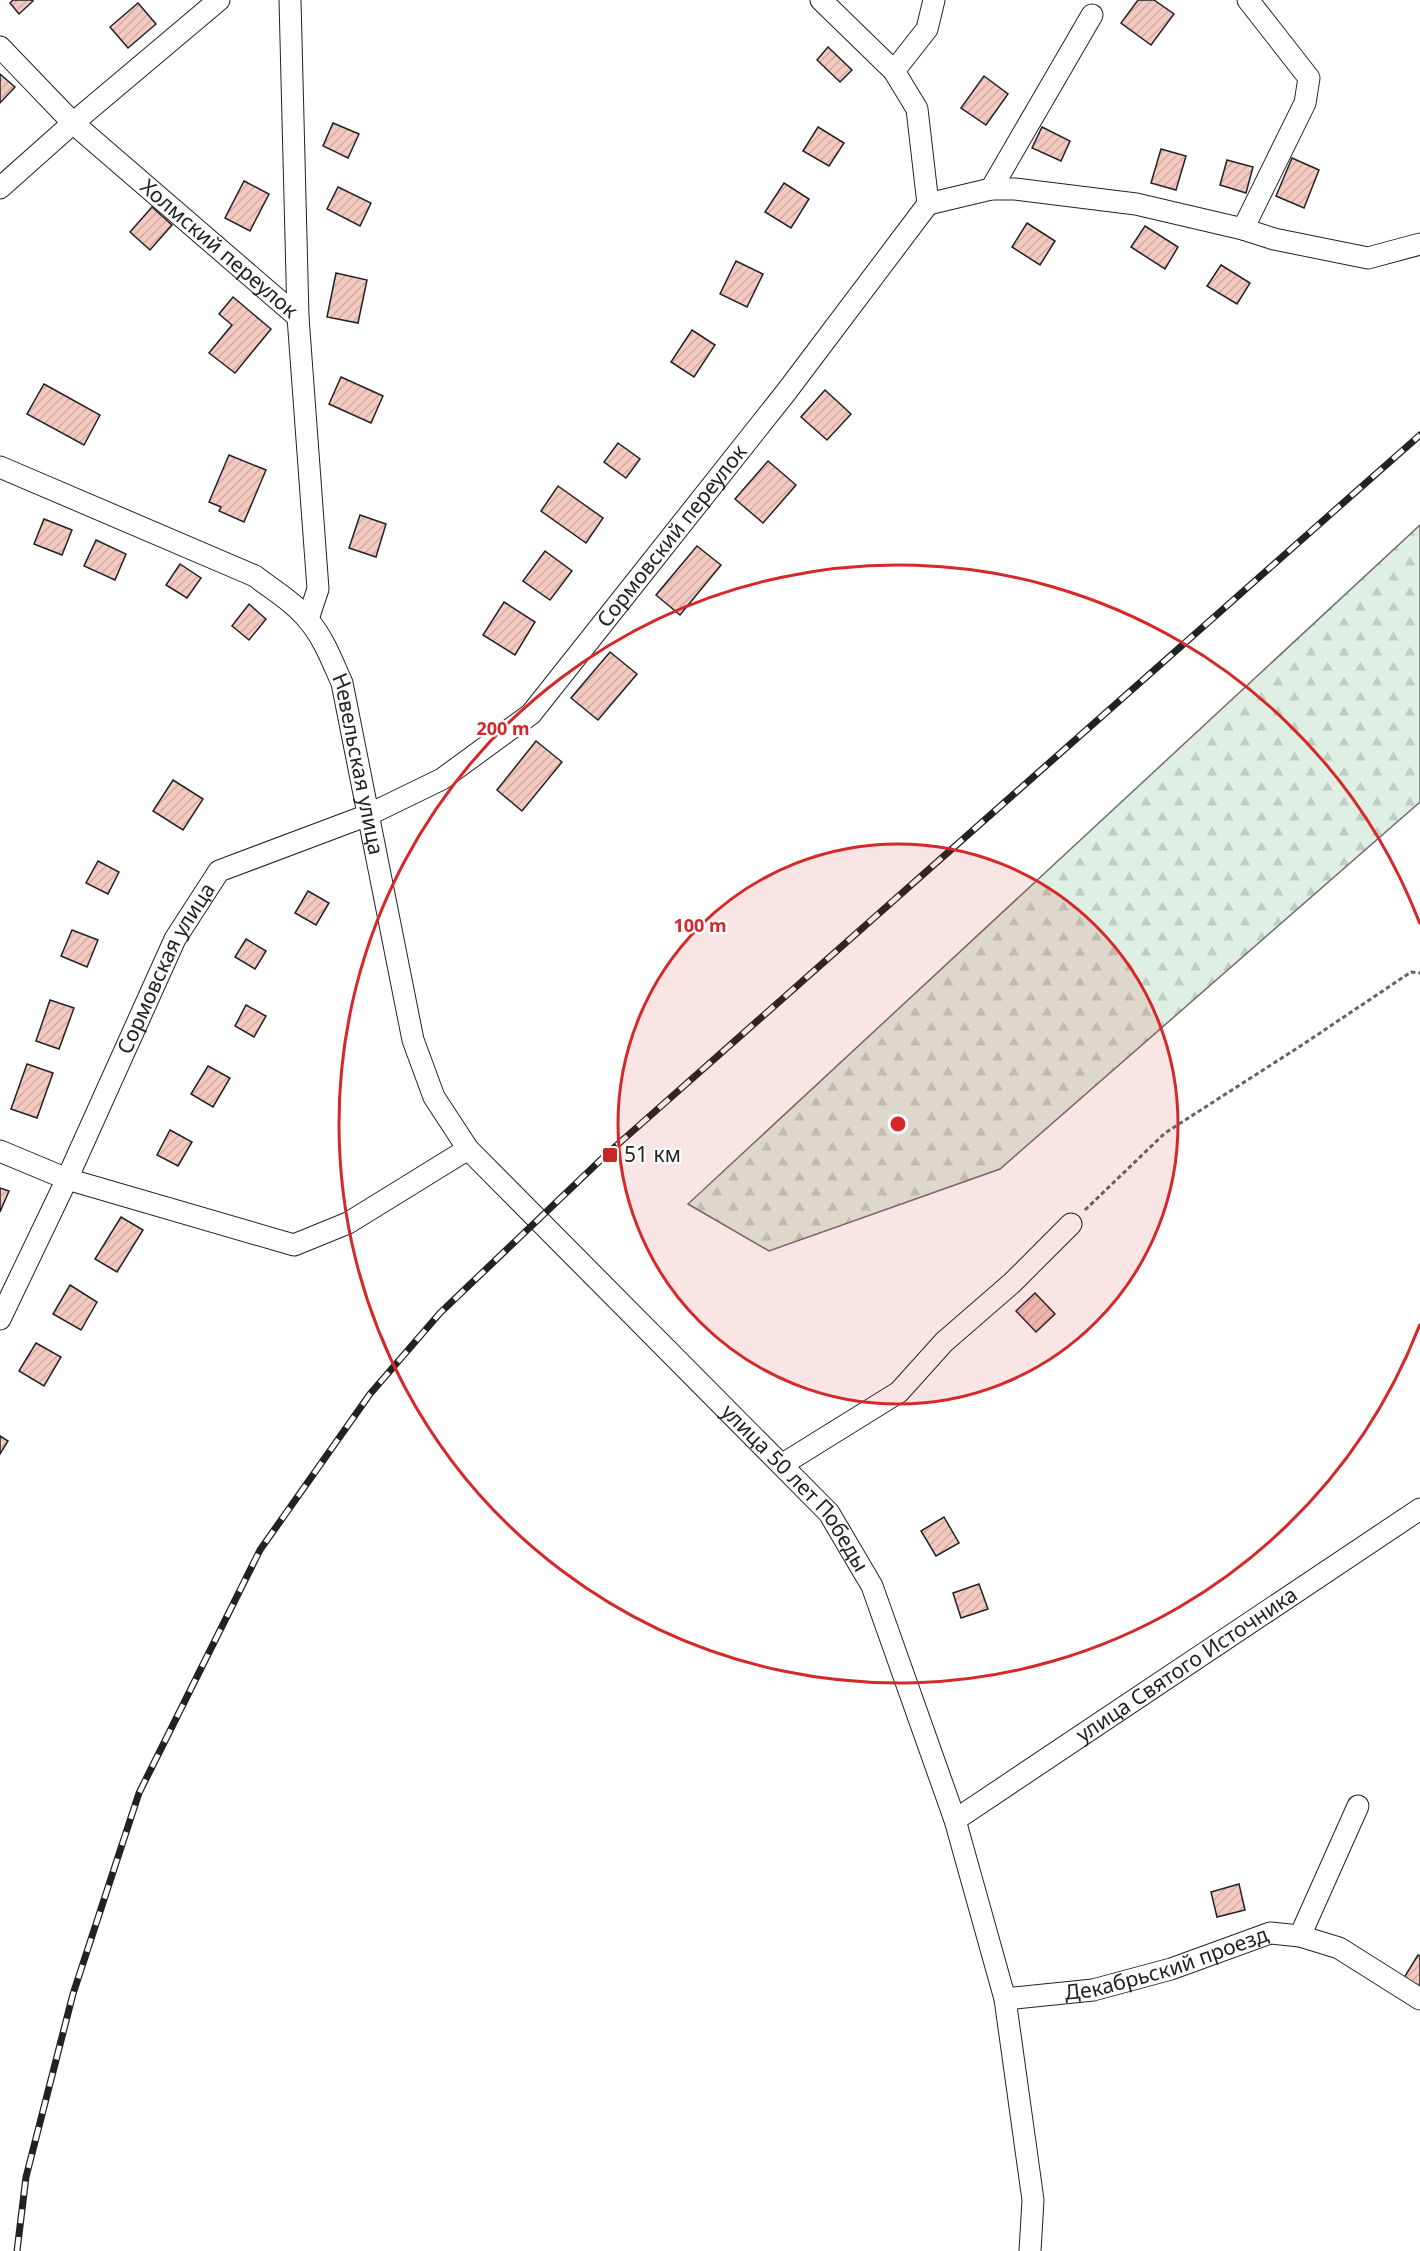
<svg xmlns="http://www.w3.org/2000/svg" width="1420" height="2251" font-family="'Noto Sans',sans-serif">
  <defs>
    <pattern id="forest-firs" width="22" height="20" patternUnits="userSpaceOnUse" patternTransform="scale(1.5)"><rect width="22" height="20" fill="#e0efe3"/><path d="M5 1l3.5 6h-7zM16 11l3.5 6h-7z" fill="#c0cdc2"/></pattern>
    <pattern id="building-hatch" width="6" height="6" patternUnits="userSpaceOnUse" patternTransform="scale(1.5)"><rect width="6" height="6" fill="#f3c9c0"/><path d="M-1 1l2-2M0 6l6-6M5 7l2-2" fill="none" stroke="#d0aca5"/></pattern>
  </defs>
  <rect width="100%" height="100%" fill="#fff"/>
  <!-- forest -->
  <path fill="url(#forest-firs)" stroke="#6f6f6f" stroke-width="1.5" d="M1420 525V802L1000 1169 769 1251 688 1204Z"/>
  <!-- building -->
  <g fill="url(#building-hatch)" stroke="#222" stroke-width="1.5">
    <path d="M13 0H31L33 1 19 14 10 3Z"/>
    <path d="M1138 0H1154L1174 14 1151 45 1121 23Z"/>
    <path d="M138 3 156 24 128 48 110 27Z"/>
    <path d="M828 47 852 70 840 82 817 60Z"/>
    <path d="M0 74 15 87 0 103Z"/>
    <path d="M984 76 1008 94 986 125 961 108Z"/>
    <path d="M333 123 359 134 348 158 323 146Z"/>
    <path d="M818 127 844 143 829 166 803 151Z"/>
    <path d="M1042 127 1070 141 1061 161 1032 148Z"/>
    <path d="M1161 149 1186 156 1176 190 1151 183Z"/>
    <path d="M1292 158 1319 170 1304 208 1276 196Z"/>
    <path d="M1227 160 1253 167 1246 193 1220 185Z"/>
    <path d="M244 181 269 194 250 231 225 218Z"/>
    <path d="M784 183 809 199 791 228 765 212Z"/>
    <path d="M338 187 371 203 360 226 327 209Z"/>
    <path d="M152 207 172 225 150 250 130 232Z"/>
    <path d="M1027 223 1055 241 1040 265 1012 247Z"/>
    <path d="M1145 226 1178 247 1165 269 1131 247Z"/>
    <path d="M736 261 763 274 747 307 720 294Z"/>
    <path d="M1221 265 1250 283 1237 304 1207 286Z"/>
    <path d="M336 273 367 280 358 323 327 317Z"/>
    <path d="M233 297 271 329 235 373 209 353 232 325 219 314Z"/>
    <path d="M692 330 715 345 694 377 671 362Z"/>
    <path d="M341 377 383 396 371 423 329 404Z"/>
    <path d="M44 384 100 415 84 445 27 414Z"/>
    <path d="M825 390 851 414 827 440 801 417Z"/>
    <path d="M618 443 640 459 626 478 604 462Z"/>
    <path d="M229 455 266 470 244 522 219 511 221 507 209 502Z"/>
    <path d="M768 461 796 485 763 523 735 499Z"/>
    <path d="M558 486 603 518 586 543 541 511Z"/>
    <path d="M360 515 386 524 376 557 349 548Z"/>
    <path d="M44 519 72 530 62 555 34 544Z"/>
    <path d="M96 540 126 554 115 580 84 566Z"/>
    <path d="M697 546 721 565 680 615 656 595Z"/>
    <path d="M545 551 572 571 550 600 523 581Z"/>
    <path d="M180 564 201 578 187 598 166 585Z"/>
    <path d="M504 602 535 622 515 655 483 635Z"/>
    <path d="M249 604 266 619 249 640 232 626Z"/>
    <path d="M610 652 637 674 598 720 571 698Z"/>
    <path d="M536 741 562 762 522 811 497 790Z"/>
    <path d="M173 780 203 799 183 830 153 811Z"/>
    <path d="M98 861 119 872 108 894 86 883Z"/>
    <path d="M308 891 329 903 316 925 295 913Z"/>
    <path d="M72 930 98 940 87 967 61 956Z"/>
    <path d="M246 939 266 951 255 969 235 957Z"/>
    <path d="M50 1000 74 1008 59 1049 36 1041Z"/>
    <path d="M246 1005 266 1016 254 1037 235 1026Z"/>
    <path d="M27 1064 53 1073 37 1118 11 1109Z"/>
    <path d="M208 1066 230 1078 213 1107 191 1094Z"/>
    <path d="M170 1130 192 1142 178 1166 157 1155Z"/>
    <path d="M0 1188 9 1191 0 1212Z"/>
    <path d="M121 1217 143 1230 117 1272 95 1259Z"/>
    <path d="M70 1285 97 1302 81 1330 53 1314Z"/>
    <path d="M1035 1293 1055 1314 1036 1332 1016 1311Z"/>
    <path d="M36 1343 61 1357 44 1386 19 1371Z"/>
    <path d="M0 1436 8 1441 0 1454Z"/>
    <path d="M944 1517 959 1543 936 1556 921 1531Z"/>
    <path d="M979 1584 988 1609 961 1618 953 1593Z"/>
    <path d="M1239 1884 1245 1910 1217 1917 1211 1892Z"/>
    <path d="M1418 1955 1420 1956V1992L1402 1981Z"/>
  </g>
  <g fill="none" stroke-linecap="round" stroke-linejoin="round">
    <!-- minor casing -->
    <g stroke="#222" stroke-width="23">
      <g id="minor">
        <path d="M290 0 298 317"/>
        <path d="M821 0 894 71 917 109 928 204"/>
        <path id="s1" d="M0 47 73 123 298 317 318 589 308 619"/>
        <path d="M894 71 927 29 934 0"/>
        <path d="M0 188 73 123 219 0"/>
        <path d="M991 189 1092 15"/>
        <path d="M928 204 991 189H1015L1136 204 1243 229 1274 239 1368 258 1420 244"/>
        <path d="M1243 229 1305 103 1309 78 1248 0"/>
        <path id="s2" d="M0 467 255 576C273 590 295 603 309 621 324 639 332 661 342 683L413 1040 434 1097 468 1149 829 1513 872 1586 955 1820 1005 1999 1033 2200 1030 2251"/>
        <path d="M0 1151 67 1179 294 1245 348 1223 468 1149"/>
        <path id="s3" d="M0 1319 67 1179 175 939 219 871 368 815 442 779 531 714 787 391 928 204"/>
        <path d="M783 1464 899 1392 944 1342 1012 1283 1071 1224"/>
        <path id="s4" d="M955 1820 1420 1509"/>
        <path d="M1300 1936 1358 1806"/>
        <path id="s5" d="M1005 1999 1093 1990 1171 1969 1270 1933 1300 1936 1339 1948 1420 1999"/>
      </g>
    </g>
    <!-- path -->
    <path stroke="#646464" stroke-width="3" stroke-dasharray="4.5 3" stroke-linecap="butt" d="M1085 1210 1165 1133 1302 1045 1411 972 1420 973"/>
    <!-- minor -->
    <use href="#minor" stroke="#fff" stroke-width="21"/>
    <!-- rail casing -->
    <g stroke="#222" stroke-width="7">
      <path id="rail" d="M17 2251 26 2177 73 1994 139 1793 260 1550 370 1394 440 1313 608 1153 1420 435"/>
    </g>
    <!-- rail -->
    <use href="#rail" stroke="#fff" stroke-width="4.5" stroke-dasharray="14" stroke-linecap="butt"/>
  </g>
  <!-- distance rings -->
  <circle cx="898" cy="1124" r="280" fill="#d62828" fill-opacity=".12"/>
  <g fill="none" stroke="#d62828" stroke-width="3">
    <circle cx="898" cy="1124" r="280"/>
    <path d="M1420 1324A559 559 0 1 1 1420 924"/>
  </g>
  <!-- markers -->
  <rect fill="#c62828" stroke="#fff" stroke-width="2" x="602" y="1147" width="16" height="16" rx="3"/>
  <g text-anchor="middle" stroke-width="4.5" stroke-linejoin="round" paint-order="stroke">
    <!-- street labels -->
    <g font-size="21" fill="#222" stroke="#fff">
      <text dy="7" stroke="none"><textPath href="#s1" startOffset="298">Холмский переулок</textPath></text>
      <text dy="7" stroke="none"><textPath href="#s3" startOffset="1078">Сормовский переулок</textPath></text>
      <text dy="7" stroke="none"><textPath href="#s2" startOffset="501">Невельская улица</textPath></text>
      <text dy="7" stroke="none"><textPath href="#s3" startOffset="388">Сормовская улица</textPath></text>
      <text dy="7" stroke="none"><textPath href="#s2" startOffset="1377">улица 50 лет Победы</textPath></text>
      <text dy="7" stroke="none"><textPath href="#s4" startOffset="279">улица Святого Источника</textPath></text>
      <text dy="7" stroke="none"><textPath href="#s5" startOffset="166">Декабрьский проезд</textPath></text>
    </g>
    <!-- poi labels -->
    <g font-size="21" fill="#222" stroke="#fff" text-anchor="start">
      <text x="624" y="1162">51 км</text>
    </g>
  </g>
  <circle cx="898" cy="1124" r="9" fill="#d62828" stroke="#fff" stroke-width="3"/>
  <g font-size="18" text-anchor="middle" font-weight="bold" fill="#d62828" stroke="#fff" stroke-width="4.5" stroke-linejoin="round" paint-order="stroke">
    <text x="503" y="735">200 m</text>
    <text x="700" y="932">100 m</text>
  </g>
</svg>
